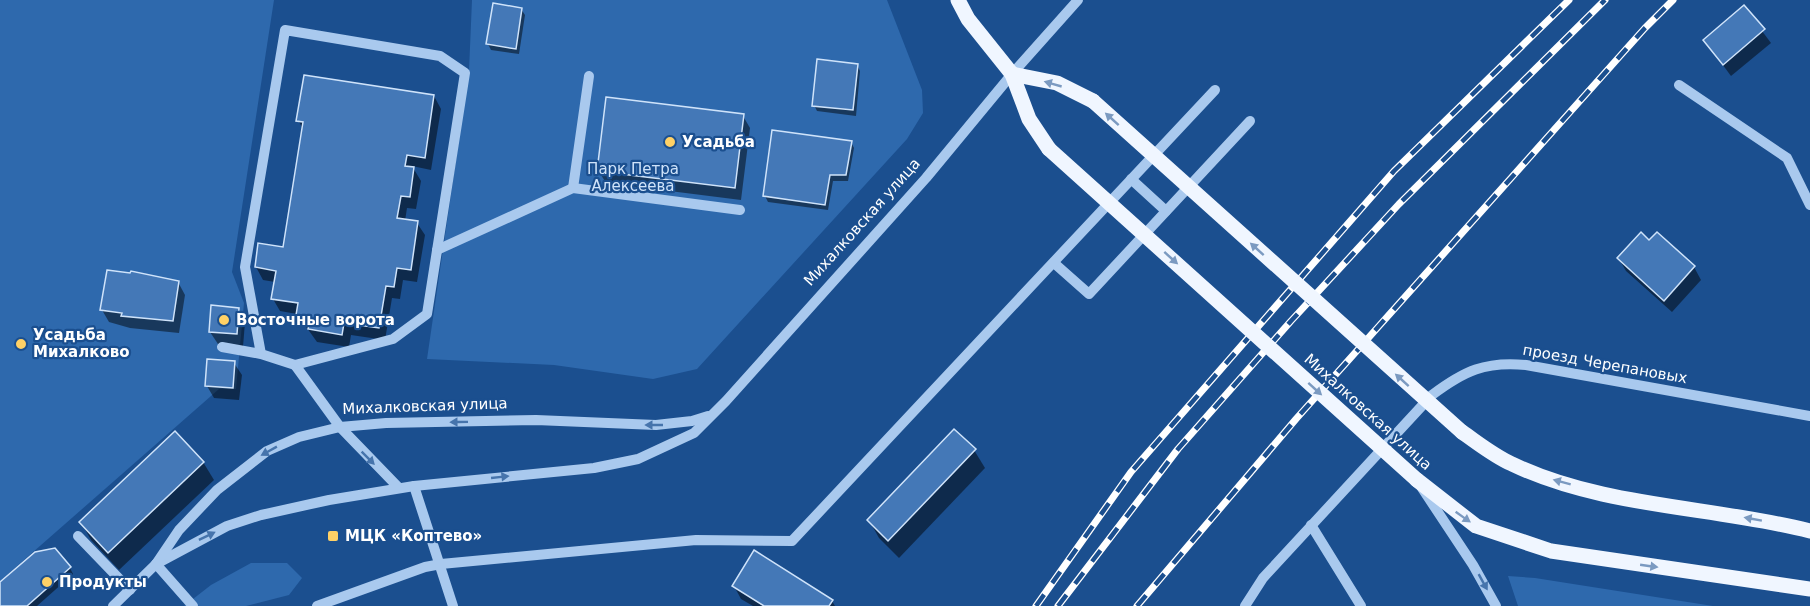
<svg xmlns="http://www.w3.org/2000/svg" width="1810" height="606" font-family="'DejaVu Sans',sans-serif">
  <rect width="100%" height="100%" fill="#1b4f8f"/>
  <!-- green -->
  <g fill="#2e69ad">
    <path d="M0 0H274L232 272 244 303 236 389H219L0 581Z"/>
    <path d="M472 0H887L922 90 923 113 907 139 697 369 653 379 554 365 427 359 469 71Z"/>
    <path d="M251 563H287L302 578 289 595 246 606H184L211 585Z"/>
    <path d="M1508 576 1535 578 1713 606H1518Z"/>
  </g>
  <!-- shadow -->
  <g fill="#0007">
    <path d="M1744 7 1771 43 1731 76 1705 41Z"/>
    <path d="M521 9 525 15 519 54 491 50 488 44Z"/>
    <path d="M857 65 860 71 856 116 817 111 814 105Z"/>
    <path d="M434 96 441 109 431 170 412 166 421 181 416 209 407 208 405 221 417 223 425 235 417 282 403 280 400 299 392 298 385 340 351 335 349 347 317 342 297 314 280 311 273 299 275 282 263 280 256 267 284 249 303 129 298 120Z"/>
    <path d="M743 116 750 128 741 200 606 183 598 170Z"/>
    <path d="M851 142 854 148 848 181H833L828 210 768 202 765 196Z"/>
    <path d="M1657 234 1694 267 1701 280 1672 312 1626 271 1619 259 1649 242Z"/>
    <path d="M178 282 185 295 179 333 130 328 109 322 102 310Z"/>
    <path d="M238 309 245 322 243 347 218 344 210 332Z"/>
    <path d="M234 363 242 375 239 400 214 398 207 386Z"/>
    <path d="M974 450 985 468 899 558 879 538 869 520Z"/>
    <path d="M203 462 214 480 119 570 91 540 81 522Z"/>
    <path d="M70 568 73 574 37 606H0V584Z"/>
    <path d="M734 586 832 601 835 606H753L741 599Z"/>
  </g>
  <!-- building -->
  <g fill="#4478b7" stroke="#cfe3fa" stroke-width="1.5">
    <path d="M493 3 522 8 516 49 486 44Z"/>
    <path d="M1744 5 1765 29 1723 65 1703 40Z"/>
    <path d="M817 59 858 64 853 110 812 106Z"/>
    <path d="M304 75 434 95 425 158 407 155 405 166 414 167 410 197 401 196 397 218 418 221 411 270 397 268 394 287 386 286 379 328 344 323 342 335 308 329 311 317 296 315 298 303 271 299 276 271 255 267 258 243 283 247 303 122 296 121Z"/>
    <path d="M606 97 744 114 735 188 597 171Z"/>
    <path d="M772 130 852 141 846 175H830L825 205 763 196Z"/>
    <path d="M1641 232 1649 240 1657 232 1695 266 1664 301 1617 258Z"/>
    <path d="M107 270 130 273 131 271 179 281 173 321 121 316 122 313 100 310Z"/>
    <path d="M211 305 239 308 237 334 209 332Z"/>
    <path d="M207 359 235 361 233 388 205 386Z"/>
    <path d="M954 429 976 449 888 541 867 520Z"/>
    <path d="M175 431 204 462 108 553 79 522Z"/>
    <path d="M55 548 71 567 27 606H0V582L35 552Z"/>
    <path d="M754 550 833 600 829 606H764L732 586Z"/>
  </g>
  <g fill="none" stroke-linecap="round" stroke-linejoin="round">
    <!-- minor -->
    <g stroke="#a9c9ee" stroke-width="10">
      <path d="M1679 85 1787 158 1810 205"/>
      <path d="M1131 179 1166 211"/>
      <path d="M573 188 589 76"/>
      <path d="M437 250 573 188 740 210"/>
      <path d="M1054 263 1089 294 1250 121"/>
      <path d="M222 347 261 354 295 365 393 339 427 314 465 73 440 56 285 30 245 267 261 354"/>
      <path d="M295 365 340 427 399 488"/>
      <path d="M414 486 453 606"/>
      <path d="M1422 488 1473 565 1496 606"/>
      <path d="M1311 525 1361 606"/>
      <path d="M78 536 130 590"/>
      <path d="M156 564 227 526 261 515 329 500 414 486 594 468 638 459 694 433 726 401 926 178 1012 74 1078 0"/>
      <path d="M156 564 193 606"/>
      <path d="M113 606 156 564 179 530 217 490 267 451 299 437 340 427 386 423 536 420 656 425 692 421 708 416"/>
      <path d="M317 606 425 567 441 564 696 540 792 541 1215 90"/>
      <path d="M1245 606 1263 578 1432 395C1464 371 1485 361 1526 365L1810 416"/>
    </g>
    <!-- major -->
    <g stroke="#f0f6ff" stroke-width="15">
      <path d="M958 0 968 19 1012 74 1029 119 1049 149"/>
      <path d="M1012 74 1057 83 1093 101"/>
      <path d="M1462 432C1478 443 1494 456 1512 464 1604 508 1712 506 1810 531"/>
      <path d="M1417 480 1476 526 1551 551 1810 589"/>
    </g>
    <!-- rail casing -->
    <g stroke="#fff" stroke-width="7">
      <g id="rail">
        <path d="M1036 606 1131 472 1394 171 1569 0"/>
        <path d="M1058 606 1178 449 1291 321 1399 204 1605 0"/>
        <path d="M1137 606 1296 419 1645 28 1673 0"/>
      </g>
    </g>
    <!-- rail -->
    <use href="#rail" stroke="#1b4f8f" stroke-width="4.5" stroke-dasharray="14" stroke-linecap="butt"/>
    <!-- major-bridge -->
    <g stroke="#f0f6ff" stroke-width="15">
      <path d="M1093 101 1462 432"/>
      <path d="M1049 149 1417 480"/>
    </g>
  </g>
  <!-- one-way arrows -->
  <defs><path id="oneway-solid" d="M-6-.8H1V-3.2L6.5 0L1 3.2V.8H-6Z" transform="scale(1.5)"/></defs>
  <g fill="#7b9ac1">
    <use href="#oneway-solid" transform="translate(1053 84) rotate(-164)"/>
    <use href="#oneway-solid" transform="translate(1112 119) rotate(-138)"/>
    <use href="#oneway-solid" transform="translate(1257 249) rotate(-138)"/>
    <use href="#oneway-solid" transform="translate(1171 258) rotate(42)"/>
    <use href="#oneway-solid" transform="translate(1402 380) rotate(-138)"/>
    <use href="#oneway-solid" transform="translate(1315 389) rotate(42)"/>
    <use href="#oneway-solid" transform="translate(1562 482) rotate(-165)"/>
    <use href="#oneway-solid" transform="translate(1463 517) rotate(35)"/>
    <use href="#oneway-solid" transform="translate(1753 519) rotate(-170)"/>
    <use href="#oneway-solid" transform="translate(1649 566) rotate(8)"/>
  </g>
  <g fill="#4674ac">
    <use href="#oneway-solid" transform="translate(459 422) rotate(179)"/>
    <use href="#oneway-solid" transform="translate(654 425) rotate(-180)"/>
    <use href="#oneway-solid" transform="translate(269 451) rotate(151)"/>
    <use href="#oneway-solid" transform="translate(368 458) rotate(45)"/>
    <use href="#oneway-solid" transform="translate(500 477) rotate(-6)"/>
    <use href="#oneway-solid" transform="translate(207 536) rotate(-26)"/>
    <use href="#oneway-solid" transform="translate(1483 582) rotate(61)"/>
  </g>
  <!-- markers -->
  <g fill="#ffd166" stroke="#1b4f8f" stroke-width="2">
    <circle cx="670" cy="142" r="6"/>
    <circle cx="224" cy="320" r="6"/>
    <circle cx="21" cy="344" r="6"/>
    <rect x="327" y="530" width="12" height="12" rx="3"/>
    <circle cx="47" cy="582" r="6"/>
  </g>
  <g text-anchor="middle" stroke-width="4.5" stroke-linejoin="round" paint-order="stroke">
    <!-- poi labels -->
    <g font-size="15" font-weight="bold" fill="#fff" stroke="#1b4f8f" text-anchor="start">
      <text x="682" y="147">Усадьба</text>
      <text x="236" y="325">Восточные ворота</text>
      <text x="33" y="340">Усадьба<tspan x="33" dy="17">Михалково</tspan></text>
      <text x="345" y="541">МЦК «Коптево»</text>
      <text x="59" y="587">Продукты</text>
    </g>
    <!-- park labels -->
    <g font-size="15" fill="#cfe3fa" stroke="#1b4f8f">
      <text x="633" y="174">Парк Петра<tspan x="633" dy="17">Алексеева</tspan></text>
    </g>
    <!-- street labels -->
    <g font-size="15" fill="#fff" stroke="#1b4f8f">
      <text transform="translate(862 222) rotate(-48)" y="5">Михалковская улица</text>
      <text transform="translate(1605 364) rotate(10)" y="5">проезд Черепановых</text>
      <text transform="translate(425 406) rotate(-2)" y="5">Михалковская улица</text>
      <text transform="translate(1368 412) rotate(42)" y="5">Михалковская улица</text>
    </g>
  </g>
</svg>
